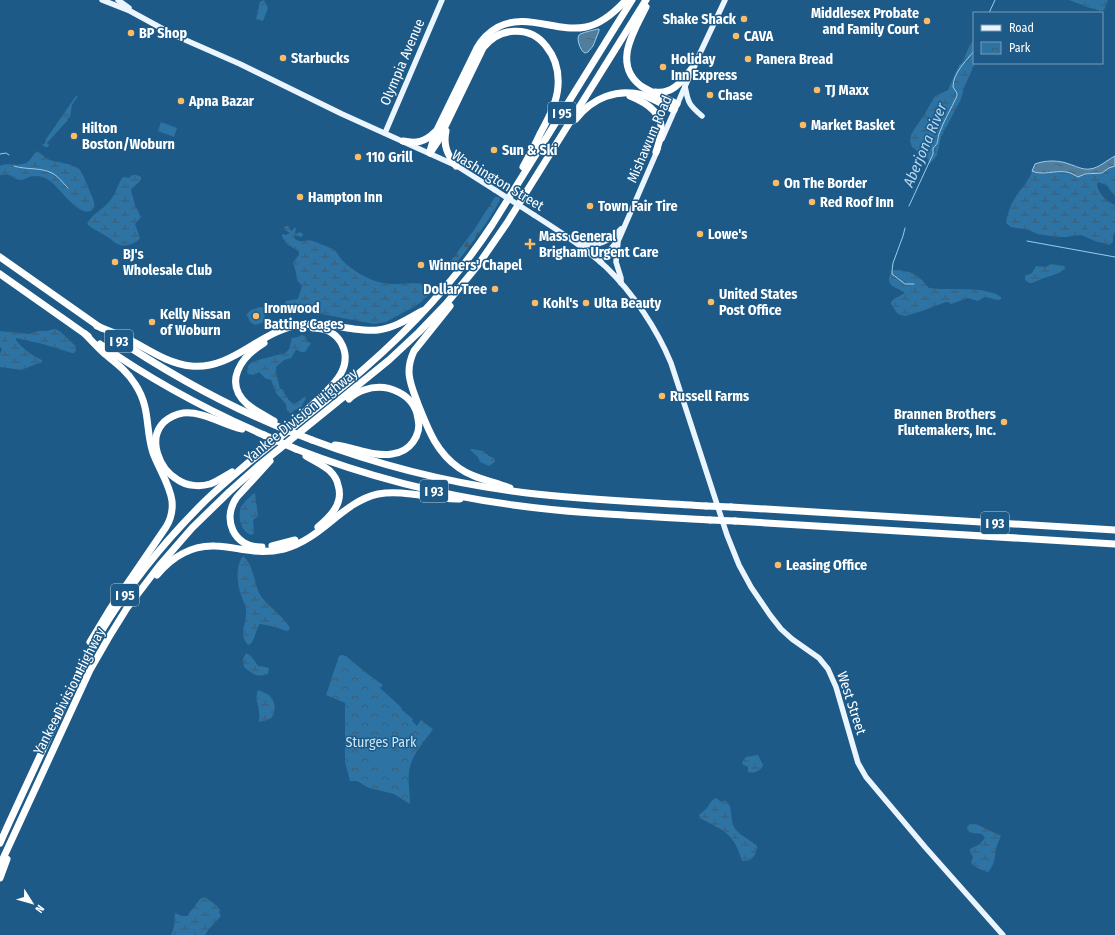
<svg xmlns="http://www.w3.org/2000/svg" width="1115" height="935" font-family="'Fira Sans Condensed',sans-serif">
  <defs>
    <pattern id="grass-tufts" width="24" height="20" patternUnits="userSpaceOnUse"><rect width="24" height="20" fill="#2d73a4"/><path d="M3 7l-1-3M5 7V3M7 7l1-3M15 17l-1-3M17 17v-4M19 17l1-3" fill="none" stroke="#405c6f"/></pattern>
    <pattern id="forest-firs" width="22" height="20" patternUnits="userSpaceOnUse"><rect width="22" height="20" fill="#2d73a4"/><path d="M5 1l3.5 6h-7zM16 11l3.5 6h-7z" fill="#405c6f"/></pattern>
    <pattern id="wetland-marsh" width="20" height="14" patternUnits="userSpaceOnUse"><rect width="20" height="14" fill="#2d73a4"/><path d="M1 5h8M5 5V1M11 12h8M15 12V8" fill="none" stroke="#405c6f"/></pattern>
    <pattern id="park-crowns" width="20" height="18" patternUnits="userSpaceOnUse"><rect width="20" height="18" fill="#2d73a4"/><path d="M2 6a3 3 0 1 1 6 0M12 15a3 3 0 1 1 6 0" fill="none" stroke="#405c6f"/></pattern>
    <pattern id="water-ripples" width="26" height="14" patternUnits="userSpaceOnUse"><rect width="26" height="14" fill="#527e9e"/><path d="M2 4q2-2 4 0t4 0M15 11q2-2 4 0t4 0" fill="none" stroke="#4f6575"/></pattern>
  </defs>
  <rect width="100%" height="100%" fill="#1d5a88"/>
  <!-- grass -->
  <path fill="url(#grass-tufts)" d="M76 96H78L72 105 70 117 67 119 68 120 47 143 50 146H48V147H45L42 144H44L46 142 45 141 46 139Z"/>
  <!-- forest -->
  <path fill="url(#forest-firs)" d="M495 197H499L500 200C487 225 469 246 452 269L448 271 446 269 447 266 474 230Z"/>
  <!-- wetland -->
  <g fill="url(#wetland-marsh)">
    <path d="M1069 0H1108L1104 10 1101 11 1087 7Z"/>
    <path d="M974 39V63H975L964 88 961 99 941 137 937 155 930 164 926 156 917 151 912 147 910 141 911 135 915 128 924 115 935 96 948 90 959 65 962 63 969 47Z"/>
    <path d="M37 151C42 154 45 158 50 160 59 163 71 163 79 169 82 171 91 194 93 199 94 203 96 207 92 210 78 219 59 185 47 179 42 176 34 175 29 177 26 178 23 180 20 180 15 180 13 176 9 175 6 174 3 175 0 175V166C9 162 18 167 26 163 30 161 33 155 37 151Z"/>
    <path d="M1115 166V196L1106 185 1098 182 1097 185C1098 193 1107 202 1115 205V231L1113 237V242L1109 245 1095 241 1081 235 1066 237H1057L1037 234 1029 230 1011 227 1006 223C1007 214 1010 206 1015 198 1020 189 1029 182 1032 171L1035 172 1041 173 1067 172 1076 176 1102 173 1109 168Z"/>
    <path d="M132 175C135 175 138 175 141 177V179C139 184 134 185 131 190L135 205 141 217 135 224 140 238C137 243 126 247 120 245 116 244 112 240 109 238 102 233 92 229 87 224 92 214 102 210 109 202 116 194 117 185 123 177L129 178Z"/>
    <path d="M286 226H288L291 231H292L294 228H296L295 232 296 234 300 232 302 233 303 234 302 237 296 236 293 237C302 245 304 239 313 241 318 243 328 247 333 249 337 251 339 257 342 260 354 273 374 283 391 284 402 285 424 280 433 288 428 303 399 314 386 322L374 324 316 313 301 314 297 313 293 307 287 305 285 303 286 301 298 299 302 286 297 280 296 272 293 263 294 261 299 255V252C293 246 283 245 282 234L286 235 290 233 284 229V227Z"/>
    <path d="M1051 264 1064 266 1066 268 1059 273 1044 278 1032 283H1029L1025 280V276L1032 273 1036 266 1046 267Z"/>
    <path d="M895 270C911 270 920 276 929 288 949 291 984 285 1001 297V299L998 300 985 297 978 301 968 298 951 304 948 302H946L922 311 905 316 901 315 897 313 891 304V302L894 299 905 293C896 286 883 287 892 271Z"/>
    <path d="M55 329C62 331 69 341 76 346V350L74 353H72L43 344 16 338V340C22 348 32 356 42 360V362L36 364 22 370 0 367V354L2 349 0 347V331L29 334 38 331H46Z"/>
    <path d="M301 335 305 336 308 342 311 343 310 345 309 346 305 352H301L297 350H296L291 358 284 360 276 367V372L280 389H282C290 401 291 410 305 396L306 398 301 407 293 411 292 413H290L287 411 286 404 276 393 271 380 265 378 259 372 254 375 248 374 247 372 248 366 252 362 258 360 285 353C292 348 289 344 292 338L298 337Z"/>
    <path d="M472 449 483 451 489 456 495 459V462L493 463 489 466 480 462 478 457 470 450Z"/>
    <path d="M255 493 258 516 253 520 254 533 252 535C241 533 237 516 241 507 244 502 250 496 255 493Z"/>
    <path d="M243 556C253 564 254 581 259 593 267 607 282 614 290 628L289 630 287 631 271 626 260 624 259 625 252 643 248 645C237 634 248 622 246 610 245 605 243 600 241 595 237 583 235 567 243 556Z"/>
    <path d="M246 653C252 656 254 660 258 666L265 667 269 668 268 674C256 678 253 674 244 667L243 659Z"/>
    <path d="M258 690C262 692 267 693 270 696 275 701 277 712 271 718 269 720 263 721 259 722 259 719 260 715 259 712 259 702 254 702 258 690Z"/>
    <path d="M758 755 763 765C761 771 754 774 748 772V767L742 764 743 760 746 757Z"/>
    <path d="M716 798 722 802 725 800C735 807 728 822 737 831 742 837 751 840 757 846 757 855 751 862 742 861 737 844 731 834 715 826 710 823 705 821 700 818L699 815C702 812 704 811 707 808 710 804 711 800 716 798Z"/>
    <path d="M970 824H976L1001 836C999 840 997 845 996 849 995 858 994 866 988 872 982 870 975 868 971 863L973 857 970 852V849L980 844 985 838 982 834 972 833 968 831 967 827Z"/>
    <path d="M205 897 216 905 220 910 219 912 221 916 209 929 205 935H171L174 927 175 913 182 916H187L200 899Z"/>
  </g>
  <!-- park -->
  <g fill="url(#park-crowns)">
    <path d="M264 0 268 8 263 21 256 19 260 2Z"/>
    <path d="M341 655 346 656 365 672 383 685 380 688 401 707 402 710 413 719 412 721 417 726 421 720 433 729C425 741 413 753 410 767 407 778 410 792 410 804L394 794 369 788 357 781H350L345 762V703L326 695 339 656Z"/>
  </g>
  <!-- pitch -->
  <g fill="#2d73a4">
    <path d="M161 122 177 128 174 137 158 131Z"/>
    <path d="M260 307 266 308 264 311 265 318 262 323 255 325 250 322 248 317 246 315 251 310Z"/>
    <path d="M387 732 398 765 383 771 371 738Z"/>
    <path d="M401 737H405L412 742 413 745 405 753 398 752 394 746C394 742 397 739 401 737Z"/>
  </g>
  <!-- water -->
  <g fill="url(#water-ripples)" stroke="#9acced">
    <path d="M598 29H599V31L593 46 588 52C587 52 586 53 585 53 581 52 576 39 579 35 580 33 594 30 598 29Z"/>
    <path d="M1115 156V166L1109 168 1102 173 1085 174 1078 177C1074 175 1070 172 1066 172 1055 170 1042 176 1032 171L1035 164C1045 160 1059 160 1069 164 1076 166 1082 170 1090 169 1099 168 1107 160 1115 156Z"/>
  </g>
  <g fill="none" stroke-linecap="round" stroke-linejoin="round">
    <!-- stream -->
    <g stroke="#9acced" stroke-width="1">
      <path d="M989 13 995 0"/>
      <path d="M0 154 6 153 9 155"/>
      <path d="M14 166C26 170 40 167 52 173 58 176 63 183 68 188"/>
      <path d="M909 206 933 154V148C939 143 937 141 939 134 944 120 951 109 957 96V93L953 87C953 73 966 61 974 51"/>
      <path d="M905 228 903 236 893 263 892 271V274L896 277 905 284H914"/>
      <path d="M1027 241 1115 257"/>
    </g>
    <!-- major -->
    <g stroke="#ebf5ff" stroke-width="5.5">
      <path d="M102 0 130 11 174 35 240 64 342 114 457 166 495 190"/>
      <path d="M118 0 129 8"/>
      <path d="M685 86C688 103 689 105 702 116"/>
      <path d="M385 133 442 0"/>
      <path d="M662 139 694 66 725 0"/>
      <path d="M534 215C559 231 584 247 606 267 633 293 657 329 671 363L727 535 739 565 751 587 770 615 781 629 792 639 819 658 828 669 836 687 858 763 866 777 925 847 1003 935"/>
      <path d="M577 242C595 249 609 242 621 229"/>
      <path d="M618 242 616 262 621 278V283"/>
      <path d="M600 262 619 239 658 149"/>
    </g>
    <!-- highway -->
    <g stroke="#fff" stroke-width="7">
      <path d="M646 7C634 31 612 64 641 86 652 93 665 98 677 104"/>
      <path d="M655 92C674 95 683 79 694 66"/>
      <path d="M630 96C645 102 663 113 661 131 661 138 658 145 656 152"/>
      <path d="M576 119C592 98 617 88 643 95 654 99 664 105 674 110"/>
      <path d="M446 131C443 145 447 154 456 166"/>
      <path d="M403 141C416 144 425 142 435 132"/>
      <path d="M430 151 435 134 477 48C482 39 489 32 498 27 527 12 556 33 586 27 602 24 615 12 626 0"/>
      <path d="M430 153 438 141 483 48C499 27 530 25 546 46 555 57 559 72 558 86 557 103 548 119 540 134 535 145 529 156 523 167"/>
      <path d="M0 257 101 328"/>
      <path d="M0 274 88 336"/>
      <path d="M450 306 414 351C404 372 411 385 418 404 428 429 436 452 459 468 474 479 493 481 510 488"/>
      <path d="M97 326C107 330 118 334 128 339 148 349 168 364 191 366 231 370 257 334 294 326 314 322 334 326 354 329 362 330 370 331 378 330 394 328 408 319 422 311"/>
      <path d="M85 334C92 341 98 348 105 354 116 363 127 371 135 384 151 408 145 429 153 453 159 469 170 485 172 501 173 511 171 519 166 527L110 609 90 642"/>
      <path d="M111 335C166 372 223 404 284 429"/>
      <path d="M264 343C241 357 223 382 247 404 255 411 265 415 274 421"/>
      <path d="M100 344C151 380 207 410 264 435"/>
      <path d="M304 413C322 394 359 371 340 341 334 332 324 328 313 328"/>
      <path d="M312 440C381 466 453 484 527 493 586 500 646 502 706 506"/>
      <path d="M335 445C354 447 373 457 392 454 400 453 408 449 413 442 418 435 420 427 418 419 415 394 387 382 364 390 358 392 353 395 349 399"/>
      <path d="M296 449C366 476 439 495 513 505 578 514 645 516 710 520"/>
      <path d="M306 456C314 461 323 465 330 471 334 475 337 479 338 485 344 503 331 516 318 527"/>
      <path d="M232 472C225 476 218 481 210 484 200 487 187 486 178 480 159 469 147 439 164 422 170 417 176 414 183 413 204 411 223 425 242 429"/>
      <path d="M731 507 1115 530"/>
      <path d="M735 521 1115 544"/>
      <path d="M272 546 295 540"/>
      <path d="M262 547C234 548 221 519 237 497L270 461"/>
      <path d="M157 575C171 558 191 545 215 546 228 546 241 550 254 551 264 552 275 551 284 549 322 539 342 502 378 494 405 489 433 500 460 499"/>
      <path d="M0 843C17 805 35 767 52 730 67 697 82 664 101 632 129 585 164 542 203 503 217 489 233 476 248 463 280 437 313 411 345 385 402 338 452 286 492 225L632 0"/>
      <path d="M0 865 90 670 109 637 127 608 159 566 192 528 229 492 257 467 389 360 419 332 446 304 478 265 507 223 646 0"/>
      <path d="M0 878 7 859"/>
    </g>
    <!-- major-bridge -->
    <path stroke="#ebf5ff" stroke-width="5.5" d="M495 190 534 215"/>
    <!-- highway-bridge -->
    <g stroke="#fff" stroke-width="7">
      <path d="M284 429 312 440"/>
      <path d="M264 435 296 449"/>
      <path d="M706 506 731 507"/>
      <path d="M710 520 735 521"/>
    </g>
  </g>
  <!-- markers -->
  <g fill="#fbbc65" stroke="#1d5a88" stroke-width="1.5">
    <circle cx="744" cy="19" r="4"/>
    <circle cx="927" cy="21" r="4"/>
    <circle cx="131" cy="33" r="4"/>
    <circle cx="736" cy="36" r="4"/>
    <circle cx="283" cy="58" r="4"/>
    <circle cx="748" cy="59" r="4"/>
    <circle cx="663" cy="67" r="4"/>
    <circle cx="817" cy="90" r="4"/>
    <circle cx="710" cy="95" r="4"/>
    <circle cx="181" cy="101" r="4"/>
    <circle cx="803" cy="125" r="4"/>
    <circle cx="74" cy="136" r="4"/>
    <circle cx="494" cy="150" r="4"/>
    <circle cx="358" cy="157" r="4"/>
    <circle cx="776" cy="183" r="4"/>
    <circle cx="300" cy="197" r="4"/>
    <circle cx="812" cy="202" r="4"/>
    <circle cx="590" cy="206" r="4"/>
    <circle cx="700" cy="234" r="4"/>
    <path d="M528 238h4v4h4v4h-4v4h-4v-4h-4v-4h4z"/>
    <circle cx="115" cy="262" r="4"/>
    <circle cx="421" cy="265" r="4"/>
    <circle cx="495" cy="289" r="4"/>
    <circle cx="711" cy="302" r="4"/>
    <circle cx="535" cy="303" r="4"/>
    <circle cx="586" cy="303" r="4"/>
    <circle cx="256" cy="316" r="4"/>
    <circle cx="152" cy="322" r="4"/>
    <circle cx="662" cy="396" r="4"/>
    <circle cx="1004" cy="422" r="4"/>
    <circle cx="778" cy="565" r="4"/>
  </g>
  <g text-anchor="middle" stroke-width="3" stroke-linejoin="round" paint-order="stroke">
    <!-- shield labels -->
    <g fill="#1d5a88" stroke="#bbcedb" stroke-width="1">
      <rect x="548" y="102" width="28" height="22" rx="3"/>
      <rect x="105" y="330" width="28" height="22" rx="3"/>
      <rect x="420" y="480" width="28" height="22" rx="3"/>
      <rect x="981" y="512" width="28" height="22" rx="3"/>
      <rect x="111" y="584" width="28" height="22" rx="3"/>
    </g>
    <g font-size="13" font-weight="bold" fill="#fff">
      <text x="562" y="118">I 95</text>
      <text x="119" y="346">I 93</text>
      <text x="434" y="496">I 93</text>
      <text x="995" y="528">I 93</text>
      <text x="125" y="600">I 95</text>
    </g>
    <!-- poi labels -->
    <g font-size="14" font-weight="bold" fill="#fff" stroke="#1d5a88" text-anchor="start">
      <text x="919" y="18" text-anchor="end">Middlesex Probate<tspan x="919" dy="16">and Family Court</tspan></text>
      <text x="736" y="24" text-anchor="end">Shake Shack</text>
      <text x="139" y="38">BP Shop</text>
      <text x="744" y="41">CAVA</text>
      <text x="291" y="63">Starbucks</text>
      <text x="671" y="64">Holiday<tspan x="671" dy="16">Inn Express</tspan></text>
      <text x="756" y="64">Panera Bread</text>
      <text x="825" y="95">TJ Maxx</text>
      <text x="718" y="100">Chase</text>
      <text x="189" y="106">Apna Bazar</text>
      <text x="811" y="130">Market Basket</text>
      <text x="82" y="133">Hilton<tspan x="82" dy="16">Boston/Woburn</tspan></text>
      <text x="502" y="155">Sun &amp; Ski</text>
      <text x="366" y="162">110 Grill</text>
      <text x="784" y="188">On The Border</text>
      <text x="308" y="202">Hampton Inn</text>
      <text x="820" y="207">Red Roof Inn</text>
      <text x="598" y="211">Town Fair Tire</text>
      <text x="708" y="239">Lowe's</text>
      <text x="539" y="241">Mass General<tspan x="539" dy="16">Brigham Urgent Care</tspan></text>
      <text x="123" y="259">BJ's<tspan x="123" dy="16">Wholesale Club</tspan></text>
      <text x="429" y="270">Winners' Chapel</text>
      <text x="487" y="294" text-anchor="end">Dollar Tree</text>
      <text x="719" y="299">United States<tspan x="719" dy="16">Post Office</tspan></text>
      <text x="543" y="308">Kohl's</text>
      <text x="594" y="308">Ulta Beauty</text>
      <text x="264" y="313">Ironwood<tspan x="264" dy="16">Batting Cages</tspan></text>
      <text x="160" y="319">Kelly Nissan<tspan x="160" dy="16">of Woburn</tspan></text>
      <text x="670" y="401">Russell Farms</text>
      <text x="996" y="419" text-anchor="end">Brannen Brothers<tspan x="996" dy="16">Flutemakers, Inc.</tspan></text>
      <text x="786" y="570">Leasing Office</text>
    </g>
    <!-- street labels -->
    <g font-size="14" fill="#fff" stroke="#1d5a88">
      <text transform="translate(402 62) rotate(-67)" y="5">Olympia Avenue</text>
      <text transform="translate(649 139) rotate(-67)" y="5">Mishawum Road</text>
      <text transform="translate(498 180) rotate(31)" y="5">Washington Street</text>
      <text transform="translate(301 415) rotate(-39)" y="5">Yankee Division Highway</text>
      <text transform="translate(69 691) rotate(-63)" y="5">Yankee Division Highway</text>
      <text transform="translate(852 703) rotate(72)" y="5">West Street</text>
    </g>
    <!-- park labels -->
    <g font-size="14" fill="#cce6f8" stroke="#1d5a88">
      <text x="381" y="747">Sturges Park</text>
    </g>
    <!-- water labels -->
    <g font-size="15" font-style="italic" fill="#b2d8f3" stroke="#1d5a88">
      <text transform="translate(925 145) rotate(-67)" y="5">Aberjona River</text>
    </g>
  </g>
  <!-- legend -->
  <rect x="973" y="12" width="130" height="52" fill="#1d5a88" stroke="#779cb8"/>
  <rect x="981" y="25" width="20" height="6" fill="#ebf5ff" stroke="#779cb8"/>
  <text x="1009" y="32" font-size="12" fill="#ffffff">Road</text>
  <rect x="981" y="42" width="20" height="12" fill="url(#park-crowns)" stroke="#779cb8"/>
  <text x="1009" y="52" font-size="12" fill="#ffffff">Park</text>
  <!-- north arrow -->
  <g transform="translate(32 903) rotate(127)" stroke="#1d5a88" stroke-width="3" paint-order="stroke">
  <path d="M0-3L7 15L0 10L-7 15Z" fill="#ffffff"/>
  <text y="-6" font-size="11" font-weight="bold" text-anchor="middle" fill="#ffffff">N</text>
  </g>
</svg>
